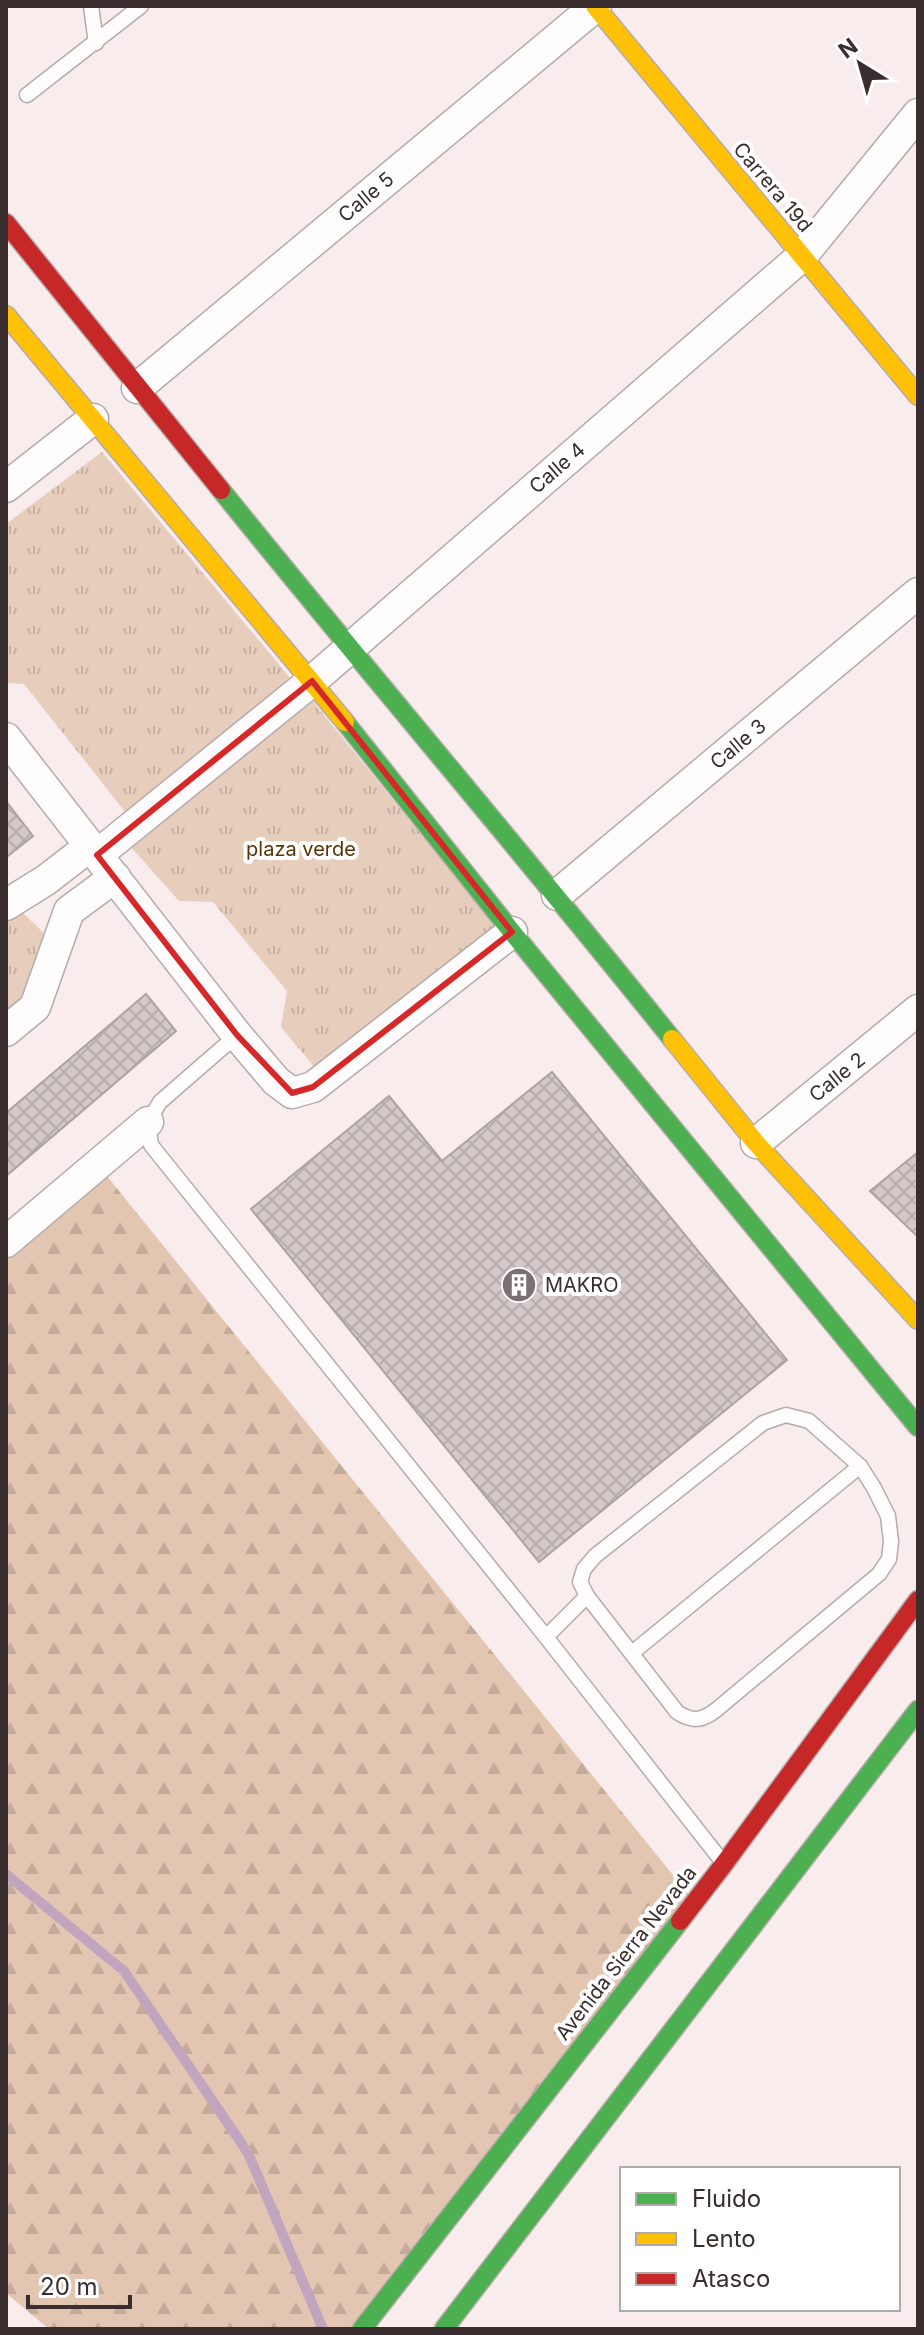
<svg xmlns="http://www.w3.org/2000/svg" width="924" height="2335" font-family="Inter,sans-serif">
  <defs>
    <pattern id="grass-tufts" width="24" height="20" patternUnits="userSpaceOnUse" patternTransform="scale(2)"><rect width="24" height="20" fill="#e6cdbc"/><path d="M3 7l-1-3M5 7V3M7 7l1-3M15 17l-1-3M17 17v-4M19 17l1-3" fill="none" stroke="#c6b0a2"/></pattern>
    <pattern id="forest-firs" width="22" height="20" patternUnits="userSpaceOnUse" patternTransform="scale(2)"><rect width="22" height="20" fill="#e3c6b2"/><path d="M5 1l3.5 6h-7zM16 11l3.5 6h-7z" fill="#c4aa99"/></pattern>
    <pattern id="building-cross-hatch" width="8" height="8" patternUnits="userSpaceOnUse" patternTransform="scale(2)"><rect width="8" height="8" fill="#d4c9c8"/><path d="M0 0l8 8M0 8l8-8" fill="none" stroke="#b7adac"/></pattern>
  </defs>
  <rect width="100%" height="100%" fill="#f8ecec"/>
  <!-- grass -->
  <g fill="url(#grass-tufts)">
    <path d="M102 452 296 685 130 818 24 684 6 683V524Z"/>
    <path d="M311 699 497 928 316 1069 281 1027 287 991 213 902 179 901 129 845Z"/>
    <path d="M19 909 57 946 6 1028V920Z"/>
  </g>
  <!-- forest -->
  <path fill="url(#forest-firs)" d="M102 1170 694 1901 362 2329H49L6 2293V1258Z"/>
  <g fill="none" stroke-linecap="round" stroke-linejoin="round">
    <!-- stream -->
    <path stroke="#c1a4be" stroke-width="10" d="M6 1874 124 1971 248 2153 323 2329"/>
  </g>
  <!-- building -->
  <g fill="url(#building-cross-hatch)" stroke="#ada3a1" stroke-width="2">
    <path d="M6 801 33 836 8 856 6 854Z"/>
    <path d="M146 994 176 1031 6 1176V1113Z"/>
    <path d="M552 1072 787 1360 539 1562 251 1209 389 1096 442 1161Z"/>
    <path d="M918 1152V1237L870 1191Z"/>
  </g>
  <g fill="none" stroke-linecap="round" stroke-linejoin="round">
    <!-- lane casing -->
    <g stroke="#b5abab" stroke-width="17">
      <g id="lane">
        <path d="M91 6 96 43"/>
        <path d="M27 95 141 6"/>
        <path d="M237 1035 160 1102 148 1122 151 1145 546 1637 721 1860"/>
        <path d="M786 1415 809 1421 860 1466 874 1488 888 1516 891 1541 889 1559 879 1574 716 1710C702 1721 692 1722 677 1712L587 1596 580 1582 584 1569 595 1556 763 1423Z"/>
        <path d="M546 1637 587 1596"/>
        <path d="M632 1653 860 1466"/>
      </g>
    </g>
    <!-- street casing -->
    <g stroke="#b5abab" stroke-width="33">
      <g id="street">
        <path d="M137 388 596 6"/>
        <path d="M6 487 93 419"/>
        <path d="M6 738 237 1035 276 1081 292 1093 313 1087 512 932"/>
        <path d="M97 855 312 681 802 256 918 114"/>
        <path d="M557 895 918 593"/>
        <path d="M6 905 46 880 90 846"/>
        <path d="M6 1031 35 1007 69 911 115 877"/>
        <path d="M756 1143 918 1010"/>
        <path d="M6 1242 148 1122"/>
      </g>
    </g>
    <!-- fast casing -->
    <g stroke="#b5abab" stroke-width="21">
      <g id="fast">
        <path d="M221 490C370 675 524 854 672 1039"/>
        <path d="M345 722 512 932 918 1427"/>
        <path d="M362 2329 680 1921"/>
        <path d="M444 2329 918 1710"/>
      </g>
    </g>
    <!-- slow casing -->
    <g stroke="#b5abab" stroke-width="21">
      <g id="slow">
        <path d="M595 6 918 396"/>
        <path d="M6 315 345 722"/>
        <path d="M672 1039 756 1143 918 1320"/>
      </g>
    </g>
    <!-- jam casing -->
    <g stroke="#b5abab" stroke-width="21">
      <g id="jam">
        <path d="M6 223 221 490"/>
        <path d="M680 1921 724 1864 918 1600"/>
      </g>
    </g>
    <!-- lane -->
    <use href="#lane" stroke="#fefcfc" stroke-width="14"/>
    <!-- street -->
    <use href="#street" stroke="#fefcfc" stroke-width="30"/>
    <!-- fast -->
    <use href="#fast" stroke="#4caf50" stroke-width="18"/>
    <!-- slow -->
    <use href="#slow" stroke="#ffc107" stroke-width="18"/>
    <!-- jam -->
    <use href="#jam" stroke="#c62828" stroke-width="18"/>
  </g>
  <!-- marked area -->
  <path fill="none" stroke="#d62828" stroke-width="6" stroke-linejoin="round" d="M312 681 512 932 313 1087 292 1093 237 1035 97 855Z"/>
  <!-- icons -->
  <defs>
    <g id="building-disc" transform="scale(1.8)"><circle r="9.5" fill="#7c7070" stroke="#fff"/><path d="M-4-6H4V6H1V3H-1V6H-4ZM-2.5-4.3h1.7v1.8h-1.7ZM.8-4.3h1.7v1.8H.8ZM-2.5-1h1.7V.8h-1.7ZM.8-1h1.7V.8H.8Z" fill="#fff"/></g>
  </defs>
  <g fill-rule="evenodd">
    <use href="#building-disc" x="519" y="1285"/>
  </g>
  <g text-anchor="middle" stroke-width="8" stroke-linejoin="round" paint-order="stroke">
    <!-- street labels -->
    <g font-size="20" fill="#392d2e" stroke="#fff">
      <text transform="translate(773 187) rotate(50)" y="7">Carrera 19d</text>
      <text transform="translate(366 197) rotate(-40)" y="7">Calle 5</text>
      <text transform="translate(557 468) rotate(-41)" y="7">Calle 4</text>
      <text transform="translate(738 744) rotate(-40)" y="7">Calle 3</text>
      <text transform="translate(837 1077) rotate(-39)" y="7">Calle 2</text>
      <text transform="translate(626 1953) rotate(-52)" y="7">Avenida Sierra Nevada</text>
    </g>
    <!-- park labels -->
    <g font-size="20" fill="#5c3305" stroke="#fff">
      <text x="301" y="856">plaza verde</text>
    </g>
    <!-- poi labels -->
    <g font-size="20" fill="#392d2e" stroke="#fff" text-anchor="start">
      <text x="545" y="1292">MAKRO</text>
    </g>
  </g>
  <!-- border -->
  <rect width="924" height="2335" fill="none" stroke="#392d2e" stroke-width="16"/>
  <!-- legend -->
  <rect x="620" y="2167" width="280" height="144" fill="#ffffff" stroke="#b0abab" stroke-width="2"/>
  <rect x="636" y="2193" width="40" height="12" fill="#4caf50" stroke="#b0abab" stroke-width="2"/>
  <text x="692" y="2207" font-size="24" fill="#392d2e">Fluido</text>
  <rect x="636" y="2233" width="40" height="12" fill="#ffc107" stroke="#b0abab" stroke-width="2"/>
  <text x="692" y="2247" font-size="24" fill="#392d2e">Lento</text>
  <rect x="636" y="2273" width="40" height="12" fill="#c62828" stroke="#b0abab" stroke-width="2"/>
  <text x="692" y="2287" font-size="24" fill="#392d2e">Atasco</text>
  <!-- north arrow -->
  <g transform="translate(860 64) rotate(323)" stroke="#ffffff" stroke-width="6" paint-order="stroke">
  <path d="M0-6L14 30L0 20L-14 30Z" fill="#392d2e"/>
  <text y="-12" font-size="22" font-weight="bold" text-anchor="middle" fill="#392d2e">N</text>
  </g>
  <!-- scale -->
  <path d="M28 2295v12h102v-12" fill="none" stroke="#392d2e" stroke-width="4"/>
  <text x="40" y="2295" font-size="24" fill="#392d2e" stroke="#ffffff" stroke-width="6" paint-order="stroke">20 m</text>
</svg>
